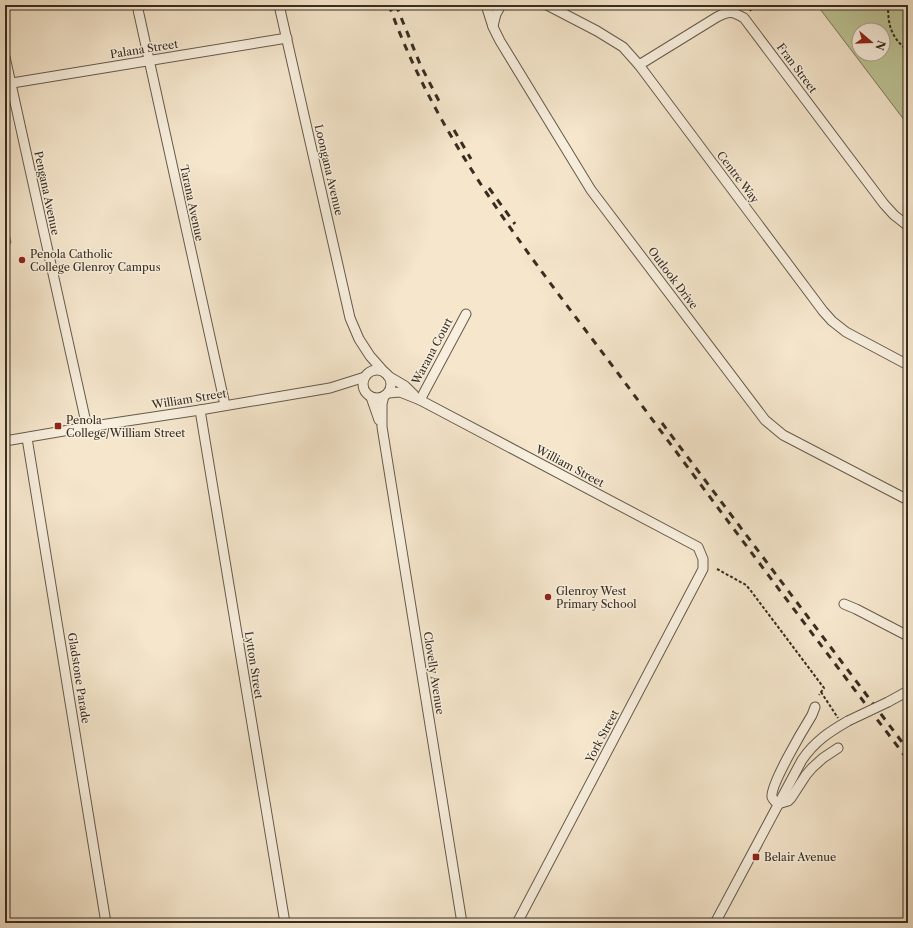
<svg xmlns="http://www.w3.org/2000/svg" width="913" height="928" font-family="'Libre Caslon Text',serif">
  <rect width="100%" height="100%" fill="#f5e6cc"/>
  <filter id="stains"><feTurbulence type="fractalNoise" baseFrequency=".005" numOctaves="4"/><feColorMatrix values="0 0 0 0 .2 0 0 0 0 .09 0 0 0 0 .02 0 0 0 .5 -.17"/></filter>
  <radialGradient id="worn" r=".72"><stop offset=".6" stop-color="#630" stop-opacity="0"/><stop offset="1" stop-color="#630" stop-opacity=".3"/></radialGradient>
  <!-- green -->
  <g fill="#bdc496" stroke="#7a785c" fill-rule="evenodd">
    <path d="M817 5H908V125ZM859 30H883V54H859Z"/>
    <path d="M5 216 11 243 5 244Z"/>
  </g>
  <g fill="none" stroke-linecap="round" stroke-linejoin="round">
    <!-- street casing -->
    <g stroke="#665b4c" stroke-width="11">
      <g id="street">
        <path d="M137 5 225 405"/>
        <path d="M279 5 350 318 359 339 370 356 385 373"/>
        <path d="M486 5 493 27 500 41 591 190 765 420 783 435 908 500"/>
        <path d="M547 5 597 31 623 47 639 65 823 311 832 321 846 332 908 365"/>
        <path d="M493 26 496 14 501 5"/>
        <path d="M5 57 87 427"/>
        <path d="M639 65 717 17C729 11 732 11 744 18L884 204 894 215 908 226"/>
        <path d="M6 84 287 38"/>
        <circle cx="377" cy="384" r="14"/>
        <path d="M388 376 405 386 414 395"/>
        <path d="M388 393 400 392 420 400 698 547 703 559V569L517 923"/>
        <path d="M384 396 382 404V427L462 923"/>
        <path d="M371 397 379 420"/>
        <path d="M420 400 466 314"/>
        <path d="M200 410 285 923"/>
        <path d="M27 438 106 923"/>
        <path d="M5 441 87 427 200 410 330 388 365 377"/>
        <path d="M844 604 856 609 908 636"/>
        <path d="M888 702 908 691"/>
        <path d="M815 707 812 715C804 728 770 785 772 797 773 800 776 802 778 804L788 801 791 798 806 775 812 768 823 758 838 748"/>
        <path d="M715 923 802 760C815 741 829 732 848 721"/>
      </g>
    </g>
    <!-- path -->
    <g stroke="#372d21" stroke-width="2" stroke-dasharray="3 2" stroke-linecap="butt">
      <path d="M888 5C888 26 891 37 908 51"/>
      <path d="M750 11 754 5"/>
      <path d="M717 569 746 585 751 591 824 688 819 695"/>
      <path d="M821 692 838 718"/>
    </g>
    <!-- street -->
    <use href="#street" stroke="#f8efde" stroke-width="9"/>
    <!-- rail -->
    <g stroke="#372d21" stroke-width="3" stroke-dasharray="7 7" stroke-linecap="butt">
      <path d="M389 5C439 145 535 262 623 380 717 507 812 634 908 760"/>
      <path d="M396 5 420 64 441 105"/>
      <path d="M454 130 471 159"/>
      <path d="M489 188 515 224"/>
      <path d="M662 423 908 750"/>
    </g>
    <!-- street-bridge casing -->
    <g stroke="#665b4c" stroke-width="11" stroke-linecap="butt">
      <path id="street-bridge" d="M848 721 888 702"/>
    </g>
    <!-- street-bridge -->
    <use href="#street-bridge" stroke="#f8efde" stroke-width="9"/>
  </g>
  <!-- markers -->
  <g fill="#8f2418" stroke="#f8efde" stroke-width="1.5">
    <circle cx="22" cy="260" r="4"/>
    <rect x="54" y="422" width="8" height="8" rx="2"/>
    <circle cx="548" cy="597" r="4"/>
    <rect x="752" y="853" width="8" height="8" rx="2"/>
  </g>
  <g text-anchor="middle" stroke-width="3" stroke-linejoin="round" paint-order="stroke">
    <!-- street labels -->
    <g font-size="11" fill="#372d21" stroke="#f8efde">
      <text transform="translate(144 49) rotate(-9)" y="4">Palana Street</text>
      <text transform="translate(797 68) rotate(53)" y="4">Fran Street</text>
      <text transform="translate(329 170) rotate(77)" y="4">Loongana Avenue</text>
      <text transform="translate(738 177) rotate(53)" y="4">Centre Way</text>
      <text transform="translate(47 193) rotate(78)" y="4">Pengana Avenue</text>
      <text transform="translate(192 203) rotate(78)" y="4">Tarana Avenue</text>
      <text transform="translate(673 278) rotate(53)" y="4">Outlook Drive</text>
      <text transform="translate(432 351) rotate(-62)" y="4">Warana Court</text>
      <text transform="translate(189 399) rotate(-9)" y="4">William Street</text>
      <text transform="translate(570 466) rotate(28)" y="4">William Street</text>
      <text transform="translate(254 665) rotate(81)" y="4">Lytton Street</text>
      <text transform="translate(434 673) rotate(81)" y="4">Clovelly Avenue</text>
      <text transform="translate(79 678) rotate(81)" y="4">Gladstone Parade</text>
      <text transform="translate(602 736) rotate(-62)" y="4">York Street</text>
    </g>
    <!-- poi labels -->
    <g font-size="11" fill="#372d21" stroke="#f8efde" text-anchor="start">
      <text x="30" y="258">Penola Catholic<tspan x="30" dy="13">College Glenroy Campus</tspan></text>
      <text x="66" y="424">Penola<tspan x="66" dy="13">College/William Street</tspan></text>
      <text x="556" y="595">Glenroy West<tspan x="556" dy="13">Primary School</tspan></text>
      <text x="764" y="861">Belair Avenue</text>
    </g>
  </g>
  <!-- margin -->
  <rect width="913" height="928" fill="none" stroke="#f5e6cc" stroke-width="20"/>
  <rect x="6" y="6" width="901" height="916" fill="none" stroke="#372d21" stroke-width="2"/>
  <rect x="10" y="10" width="893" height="908" fill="none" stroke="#372d21"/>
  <!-- north arrow -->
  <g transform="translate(871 42) rotate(109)"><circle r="19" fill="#f8efde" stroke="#aba192"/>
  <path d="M0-3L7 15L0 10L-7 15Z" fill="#8f2418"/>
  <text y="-6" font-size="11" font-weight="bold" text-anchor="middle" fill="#372d21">N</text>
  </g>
  <rect width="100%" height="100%" filter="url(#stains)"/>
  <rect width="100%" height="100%" fill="url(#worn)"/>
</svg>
